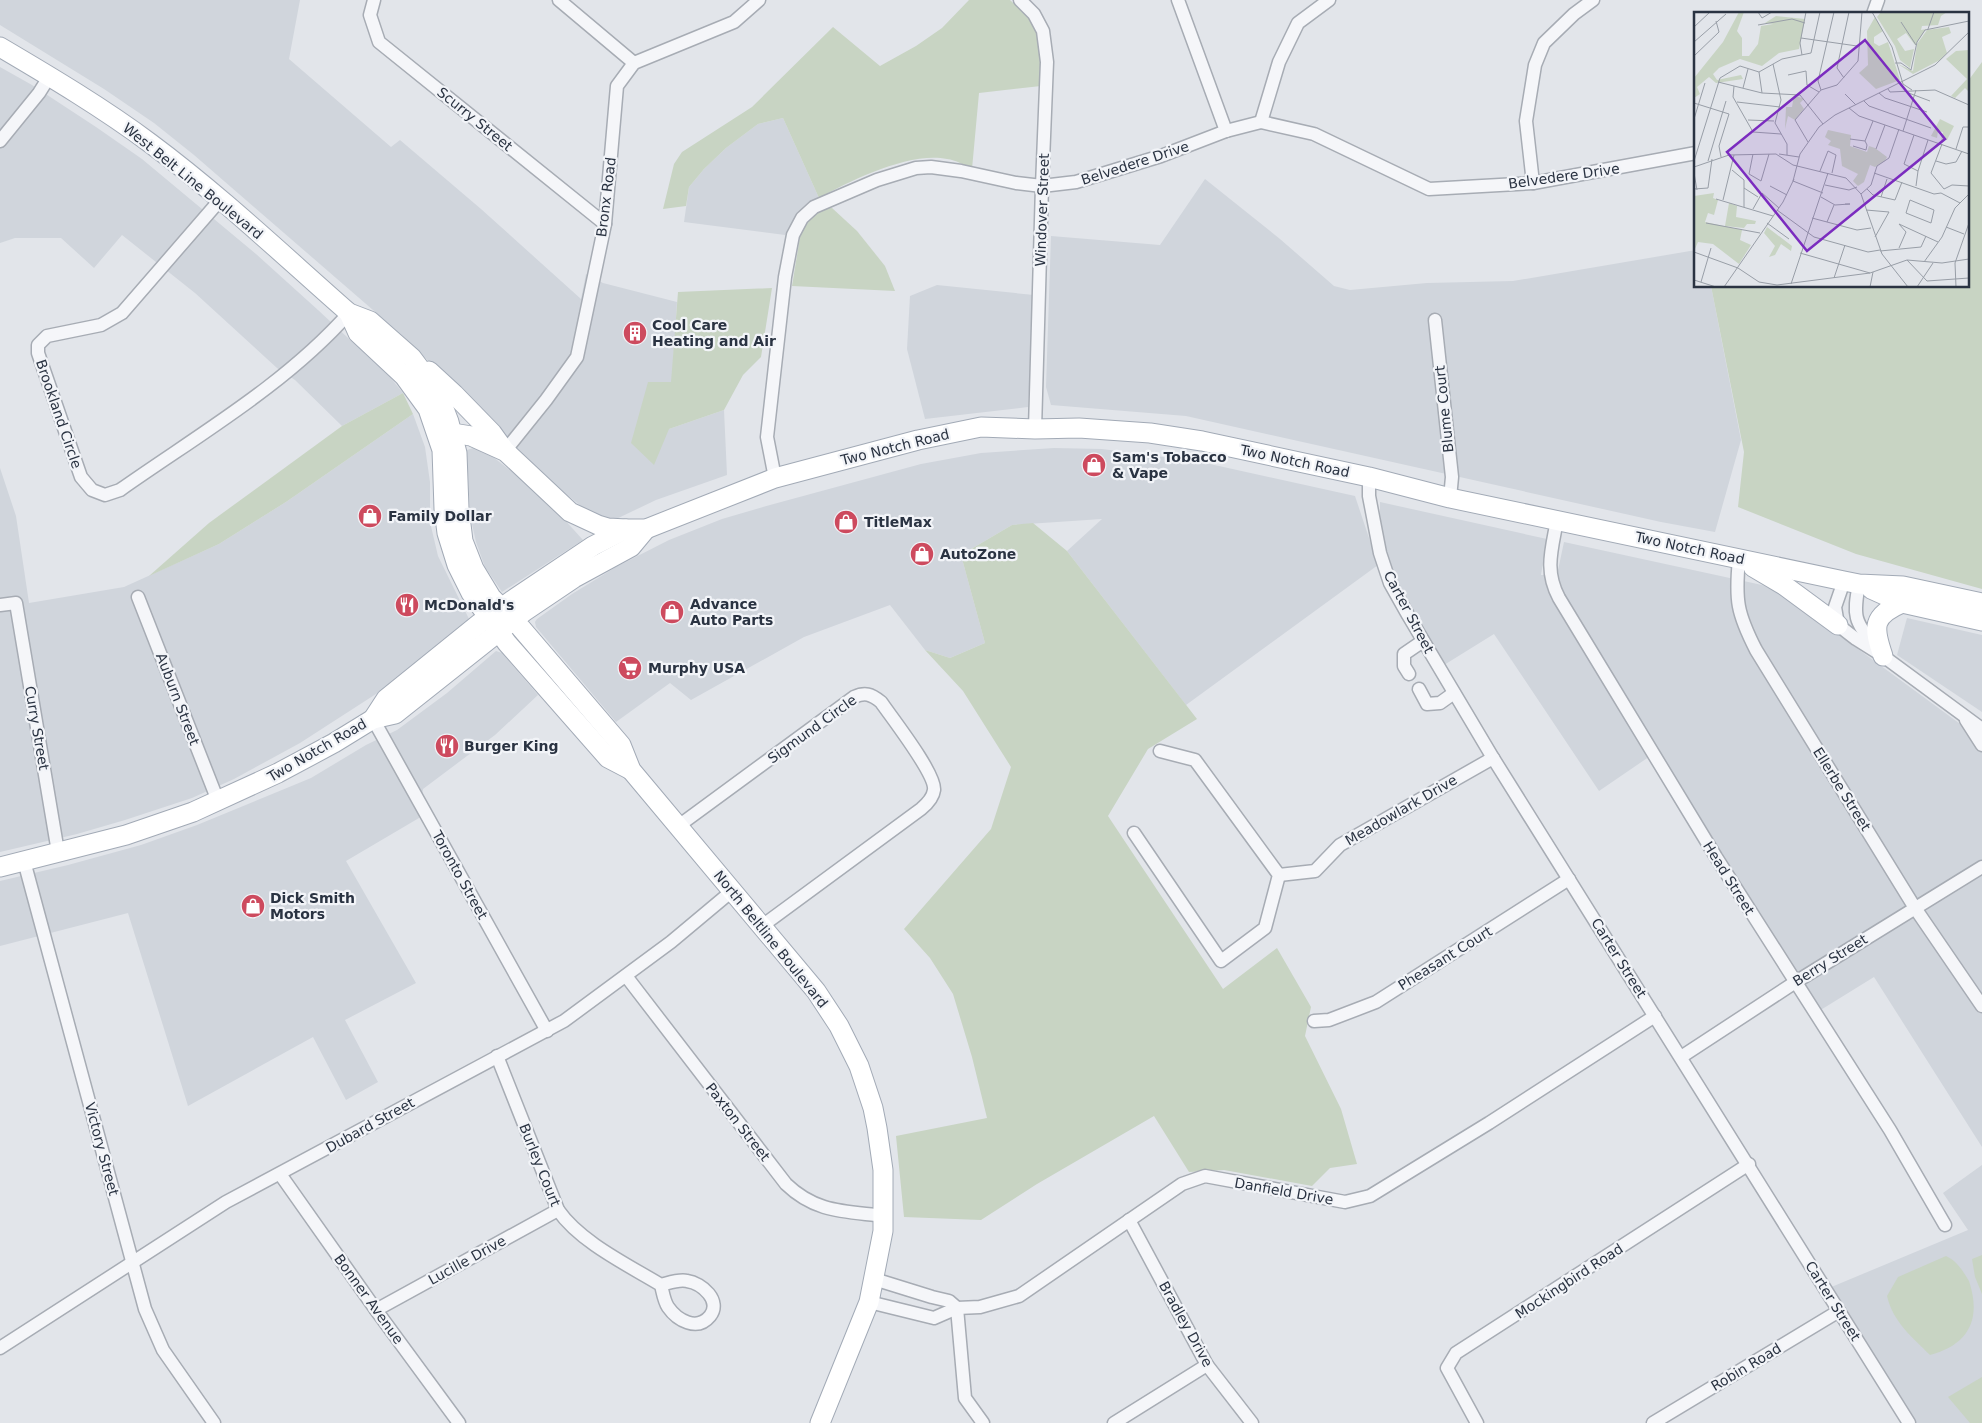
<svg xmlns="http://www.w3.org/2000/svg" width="1982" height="1423" font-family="'DejaVu Sans',sans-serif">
  <rect width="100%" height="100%" fill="#e2e5ea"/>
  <!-- built -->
  <g fill="#d0d5dc">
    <path d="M0 0H300L289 59 391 147 400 140 481 209 581 299 586 274 603 283 677 302 669 429 724 410 727 475 656 500 612 521 597 519 550 481 403 336 194 155 154 123 104 89 0 25Z"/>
    <path d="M0 67 32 85 96 127 142 159 256 254 318 310 390 377 403 393 342 426 295 380 277 368 195 293 122 235 94 268 61 238H15L0 243Z"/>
    <path d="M783 118 819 198 807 205 794 220 785 235 684 222 689 187 704 169 726 148 758 124Z"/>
    <path d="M1205 179 1280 239 1334 286 1350 290 1427 283 1513 281 1696 250V286H1711L1741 440 1715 532 1661 522 1186 416 1051 405 1046 387 1051 236 1160 245Z"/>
    <path d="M937 285 1034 295 1028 407 925 419 907 349 910 296Z"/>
    <path d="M413 414 425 447 430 482V522L438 556 469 619 393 683 300 743 234 779 192 798 125 820 77 834 0 852V468L16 516 29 603 124 587 219 544 286 502Z"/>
    <path d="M479 446 543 496 583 540 502 592 485 567 476 542 470 515 467 450Z"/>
    <path d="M1054 448 1102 449 1201 462 1355 496 1378 565 1186 705 1067 551 1102 519 1012 525 961 555 985 643 950 658 925 650 890 605 804 637 691 700 670 683 616 722 536 627 535 622 537 619 572 594 616 567 669 540 722 519 770 505 921 464 981 453Z"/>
    <path d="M1380 502 1547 539 1541 575H1557L1564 542 1762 585 1779 593 1809 613 1982 740V1147L1874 977 1819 1011 1659 750 1599 791 1494 634 1444 665 1396 582 1383 539 1380 514Z"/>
    <path d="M1907 618 1982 635V712L1897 655Z"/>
    <path d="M496 651 502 653 538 695 495 735 423 789 419 818 346 861 416 983 345 1020 378 1082 346 1100 313 1037 188 1106 128 913 0 946V881L68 865 141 845 197 825 311 778 366 745 397 730 447 693Z"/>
    <path d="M1982 1165V1423H1914L1829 1288 1968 1230 1943 1193Z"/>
  </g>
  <!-- green -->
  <g fill="#c8d4c3">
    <path d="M969 0H1010C1016 6 1026 12 1031 19 1043 38 1041 64 1041 86L979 93 972 169C964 165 956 160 947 159 911 151 851 180 819 198L783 118 758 124 726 148 704 169 689 187 686 206 663 209 674 164 682 152 752 107 833 27 880 66 916 46 942 28Z"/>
    <path d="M1982 62V589L1856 554 1738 507 1744 452 1711 286H1968V81Z"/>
    <path d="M820 208H832L857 231 885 266 895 291 792 286 801 231Z"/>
    <path d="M772 288 761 357 743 375 724 410 669 429 654 465 631 443 648 382H671L678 292Z"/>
    <path d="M403 393 413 414 286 502 219 544 149 576 209 523 342 426Z"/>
    <path d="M1033 523 1067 551 1197 719 1148 749 1108 816 1223 989 1277 948 1311 1007 1305 1036 1341 1109 1357 1164 1330 1168 1312 1186 1224 1170 1189 1172 1154 1116 1037 1184 981 1220 904 1217 896 1136 987 1118 972 1057 953 994 930 958 904 929 991 829 1011 767 963 691 925 650 950 658 985 643 961 555 1012 525Z"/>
    <path d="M1982 1255V1294L1975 1277 1972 1259Z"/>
    <path d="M1946 1256C1957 1261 1963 1271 1969 1281 1982 1320 1968 1345 1930 1355 1912 1337 1893 1322 1887 1296L1898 1277Z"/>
    <path d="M1982 1377V1423H1970L1948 1397Z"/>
  </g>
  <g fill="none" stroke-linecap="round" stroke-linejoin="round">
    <!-- minor casing -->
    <g stroke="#a7acb4" stroke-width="15">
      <g id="minor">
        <path d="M374 0 370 15 379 42 605 224"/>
        <path d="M559 0 634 63"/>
        <path d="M1020 0 1034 14 1043 31 1047 62 1042 186 1035 429"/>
        <path d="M1178 0 1226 131"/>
        <path d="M1873 14 1878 0"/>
        <path d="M1261 122 1279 62 1298 23 1329 0"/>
        <path d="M0 141 39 93 49 77"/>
        <path d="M1533 183 1526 121 1535 65 1544 43 1574 14 1593 0"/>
        <path d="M220 200 122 313 101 325 47 336 38 345V353L81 477 92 490 105 495 120 490C198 435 285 385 349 313"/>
        <path d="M1435 320 1452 477 1450 498"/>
        <path d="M505 451 546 400 577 357 605 224 617 86 634 63 734 22 759 0"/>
        <path d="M1369 477V496L1380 553 1390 583 1408 615 1493 758 1909 1423"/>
        <path d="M775 478 767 437 785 277 793 235 802 218 814 207 877 180 916 168 931 167 961 171 1016 183 1042 186 1076 182 1161 156 1226 131 1261 122 1314 134 1429 189 1533 183 1696 153"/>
        <path d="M1557 520C1552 549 1544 570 1559 598L1716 857 1890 1130 1945 1225"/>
        <path d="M1739 559C1735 600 1737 613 1756 650L1915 908 1982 1006"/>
        <path d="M1844 581 1835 607 1838 625 1856 639 1883 656 1982 729"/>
        <path d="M1859 584C1853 615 1854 622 1875 646"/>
        <path d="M138 597 218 801"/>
        <path d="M0 605 16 603 58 852"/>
        <path d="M1409 674 1404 666V654L1423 641"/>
        <path d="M1419 689 1427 704 1440 703 1454 693"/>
        <path d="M373 719 547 1031"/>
        <path d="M1966 720 1982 745"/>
        <path d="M677 827 854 697C865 692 871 694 881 702 892 718 936 774 934 790 933 798 927 804 921 809L762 926"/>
        <path d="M1134 833 1221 961 1265 928 1279 875 1195 760 1160 751"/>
        <path d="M24 861 145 1309 163 1350 214 1423"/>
        <path d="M1279 875 1315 871 1340 845 1493 758"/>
        <path d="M626 976 786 1184C816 1213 845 1211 884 1216"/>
        <path d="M1314 1021 1329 1020 1376 1002 1569 879"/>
        <path d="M497 1056 558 1210C580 1242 628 1265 661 1285 669 1283 679 1279 687 1281 702 1283 722 1301 710 1316 697 1332 677 1320 668 1307 664 1301 663 1293 661 1285"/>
        <path d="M1681 1057 1794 983 1982 867"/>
        <path d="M280 1174 376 1310 459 1423"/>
        <path d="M1129 1220 1207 1365 1252 1423"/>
        <path d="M874 1279 932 1297 949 1301 957 1308"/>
        <path d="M869 1302 934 1318 957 1308 980 1307 1019 1296 1182 1184 1205 1176 1345 1202 1370 1196 1489 1123 1655 1016"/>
        <path d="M957 1308 965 1398 983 1423"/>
        <path d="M376 1310 558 1210"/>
        <path d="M0 1348 226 1202 564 1021 671 942 732 891"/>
        <path d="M1114 1423 1207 1365"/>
        <path d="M1477 1423 1447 1368 1456 1353 1749 1164"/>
        <path d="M1653 1423 1839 1311"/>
      </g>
    </g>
    <!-- primary casing -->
    <g stroke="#a2aab6" stroke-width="21">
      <g id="primary">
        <path d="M0 47C51 77 103 108 150 143 220 195 284 256 349 313L370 321 412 358 427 378 441 401 449 422 457 453 459 508 463 541 474 569 491 597 521 628 621 745 631 770 816 991 839 1026 859 1066 873 1108 877 1128 883 1170V1231L869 1302 820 1423"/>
        <path d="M349 313 358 333 404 376 428 409 442 450 444 509 447 533 457 565 471 593 507 643 608 758 631 770"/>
        <path d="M429 371 454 394 492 433 505 451 570 512 598 525 608 528 626 529"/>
        <path d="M440 431 471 436 502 450"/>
        <path d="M1753 567 1785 586 1838 625"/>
        <path d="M1871 589 1902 603 1982 621"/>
        <path d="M1883 656C1873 627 1872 616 1902 603"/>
        <path d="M373 719 386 699 480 623 511 601 593 546 626 529H646L775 478 918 440 981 427 1035 429 1079 428 1150 433 1202 441 1369 477 1450 498 1844 581 1859 584 1903 586 1982 603"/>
        <path d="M0 867 126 835 193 812 278 773 334 743 373 719 395 714 525 611 574 578 631 547 646 529"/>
      </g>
    </g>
    <!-- minor -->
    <use href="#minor" stroke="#f5f6f9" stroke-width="12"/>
    <!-- primary -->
    <use href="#primary" stroke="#fff" stroke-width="19"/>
  </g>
  <!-- icons -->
  <defs>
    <g id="building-disc" transform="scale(1.25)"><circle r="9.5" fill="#cd4a5e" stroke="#f2f4f8"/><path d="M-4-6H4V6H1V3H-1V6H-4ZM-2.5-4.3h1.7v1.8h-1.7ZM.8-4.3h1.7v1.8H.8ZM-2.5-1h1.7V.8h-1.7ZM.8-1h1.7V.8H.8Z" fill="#fff"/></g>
    <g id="shop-disc" transform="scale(1.25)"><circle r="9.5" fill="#cd4a5e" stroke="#f2f4f8"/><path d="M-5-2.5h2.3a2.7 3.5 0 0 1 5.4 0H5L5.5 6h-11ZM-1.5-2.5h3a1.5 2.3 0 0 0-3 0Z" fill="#fff"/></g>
    <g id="restaurant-disc" transform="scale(1.25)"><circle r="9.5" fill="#cd4a5e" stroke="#f2f4f8"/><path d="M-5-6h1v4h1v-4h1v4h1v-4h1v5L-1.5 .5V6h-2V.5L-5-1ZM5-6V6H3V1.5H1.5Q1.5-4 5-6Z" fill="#fff"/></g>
    <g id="supermarket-disc" transform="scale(1.25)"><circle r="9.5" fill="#cd4a5e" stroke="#f2f4f8"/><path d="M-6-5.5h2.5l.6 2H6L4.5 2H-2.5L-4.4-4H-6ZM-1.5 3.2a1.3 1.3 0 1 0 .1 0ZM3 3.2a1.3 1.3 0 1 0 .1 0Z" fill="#fff"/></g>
  </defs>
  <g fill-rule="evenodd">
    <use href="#building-disc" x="635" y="333"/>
    <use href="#shop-disc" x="1094" y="465"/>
    <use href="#shop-disc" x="370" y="516"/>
    <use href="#shop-disc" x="846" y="522"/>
    <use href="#shop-disc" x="922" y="554"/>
    <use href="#restaurant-disc" x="407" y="605"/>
    <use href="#shop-disc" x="672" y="612"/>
    <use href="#supermarket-disc" x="630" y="668"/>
    <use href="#restaurant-disc" x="447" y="746"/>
    <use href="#shop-disc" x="253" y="906"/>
  </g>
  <g text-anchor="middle" stroke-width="4.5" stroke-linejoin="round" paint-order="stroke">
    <!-- street labels -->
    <g font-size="14" fill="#2a3342" stroke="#f2f4f8">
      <text transform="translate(475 119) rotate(39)" y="5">Scurry Street</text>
      <text transform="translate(1135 163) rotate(-18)" y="5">Belvedere Drive</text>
      <text transform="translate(1564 176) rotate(-8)" y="5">Belvedere Drive</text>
      <text transform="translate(193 181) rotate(39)" y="5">West Belt Line Boulevard</text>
      <text transform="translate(606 197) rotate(-83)" y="5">Bronx Road</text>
      <text transform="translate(1042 210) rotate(-88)" y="5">Windover Street</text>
      <text transform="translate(1444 409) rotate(-96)" y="5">Blume Court</text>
      <text transform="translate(59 414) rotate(71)" y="5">Brookland Circle</text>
      <text transform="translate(895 447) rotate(-14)" y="5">Two Notch Road</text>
      <text transform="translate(1295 461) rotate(12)" y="5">Two Notch Road</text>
      <text transform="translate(1690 548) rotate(12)" y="5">Two Notch Road</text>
      <text transform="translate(1409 612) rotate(62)" y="5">Carter Street</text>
      <text transform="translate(178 699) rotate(69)" y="5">Auburn Street</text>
      <text transform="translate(37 728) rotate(80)" y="5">Curry Street</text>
      <text transform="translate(812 729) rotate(-36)" y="5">Sigmund Circle</text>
      <text transform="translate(317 750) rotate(-30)" y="5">Two Notch Road</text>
      <text transform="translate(1842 789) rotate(58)" y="5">Ellerbe Street</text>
      <text transform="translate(1401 810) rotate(-30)" y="5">Meadowlark Drive</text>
      <text transform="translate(460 875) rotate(61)" y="5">Toronto Street</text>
      <text transform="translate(1729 878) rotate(58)" y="5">Head Street</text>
      <text transform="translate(771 939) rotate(51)" y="5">North Beltline Boulevard</text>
      <text transform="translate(1445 958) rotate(-32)" y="5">Pheasant Court</text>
      <text transform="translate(1619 958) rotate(58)" y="5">Carter Street</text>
      <text transform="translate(1830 960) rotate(-32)" y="5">Berry Street</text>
      <text transform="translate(738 1122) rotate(52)" y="5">Paxton Street</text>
      <text transform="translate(370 1125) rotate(-29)" y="5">Dubard Street</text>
      <text transform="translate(102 1149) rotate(75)" y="5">Victory Street</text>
      <text transform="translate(540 1165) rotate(68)" y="5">Burley Court</text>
      <text transform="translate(1284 1191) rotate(10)" y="5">Danfield Drive</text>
      <text transform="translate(467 1260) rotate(-29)" y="5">Lucille Drive</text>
      <text transform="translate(1569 1281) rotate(-33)" y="5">Mockingbird Road</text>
      <text transform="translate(369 1299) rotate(54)" y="5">Bonner Avenue</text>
      <text transform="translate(1833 1301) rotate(58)" y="5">Carter Street</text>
      <text transform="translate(1186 1324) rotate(61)" y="5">Bradley Drive</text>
      <text transform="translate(1746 1367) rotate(-31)" y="5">Robin Road</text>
    </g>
    <!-- poi labels -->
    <g font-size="14" font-weight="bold" fill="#2a3342" stroke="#f2f4f8" text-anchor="start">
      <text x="652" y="330">Cool Care<tspan x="652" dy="16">Heating and Air</tspan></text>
      <text x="1112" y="462">Sam's Tobacco<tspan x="1112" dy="16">&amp; Vape</tspan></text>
      <text x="388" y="521">Family Dollar</text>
      <text x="864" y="527">TitleMax</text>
      <text x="940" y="559">AutoZone</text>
      <text x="690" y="609">Advance<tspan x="690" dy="16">Auto Parts</tspan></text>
      <text x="424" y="610">McDonald's</text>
      <text x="648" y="673">Murphy USA</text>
      <text x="464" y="751">Burger King</text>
      <text x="270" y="903">Dick Smith<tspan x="270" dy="16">Motors</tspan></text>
    </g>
  </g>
  <!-- overview -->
  <g transform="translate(1694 12)">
    <rect width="275" height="275" fill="#e2e5ea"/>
    <path d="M45 0H50L43 19 48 26V44H55L64 32 67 14 79 12 71 11 82 4 111 7 105 37 85 41 68 54 46 47 25 56 19 62 23 68 47 63 49 67 22 71 15 65 3 75 6 82 0 86V66L29 30ZM187 0H253L247 4 244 13 228 14 227 18 232 17 221 33 212 21 203 27 211 39 220 37 216 56 206 48 201 34 183 5ZM181 5 189 19 180 25V31L185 34 194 30 206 68 182 77 165 61 174 53 173 19ZM255 15 257 21 248 25 253 41 246 48 219 62 204 52 219 59 223 32 233 18ZM275 38V80L271 76 261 86 257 84 273 67 252 47 262 39ZM100 83 110 87 106 91 110 97 101 108 94 104 91 117 92 95H98ZM246 107 260 114 253 128H247L249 120 244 119 243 126 237 124ZM134 118 157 123 156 134 173 140 175 134 181 136 193 145 191 149 181 155 176 153 170 170 164 174 159 169 164 162 148 154 146 137 134 133 137 129 131 125ZM20 181 19 186 24 188 20 203 14 201 11 210 48 218 46 228 57 233 45 252 19 232 4 230 0 239V184ZM35 191 43 194 42 205 62 209 61 212H53L50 216 31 214ZM73 215 98 234 97 239 87 232 81 243 75 245 81 234 70 221Z" fill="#c8d4c3"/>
    <path fill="none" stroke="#989ea7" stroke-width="1" d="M64 0 68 6 78 0M178 0 198 35 209 72 218 78M207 10 222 33M64 13 98 7 111 11M0 15 16 0M234 17 240 0M107 26 163 34M0 30 32 2M108 43 106 31 112 0M0 44 25 20 22 9M201 51H207L217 58 223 30 231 18 275 9M79 52 87 88 81 111 93 132V143M65 60 68 81M94 63 112 59 113 73 125 80M150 66 143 56 155 0M24 70 68 81 106 83 129 112M40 74 39 85 59 120 87 122M49 76 54 57M194 77 196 80 241 78 275 93M127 78 124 69 140 0M212 80 236 89M185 81 191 86 233 100M151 82 162 93M170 89 175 94 237 116M43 90 86 95M0 91 35 102 25 134 27 145M155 96 165 104 275 142M0 107 11 71M54 108 80 109M209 119 222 78M220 123 210 152 224 159 222 174M156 127 171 129 173 133 172 138 159 134M171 129 179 109M114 130 101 108 127 78 143 73 164 49 168 0M248 132 237 161 250 177M182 137 191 113M262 137 269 115H275M59 142 55 162 67 169 75 142M85 142 105 145M0 149 26 66 46 54 65 60 88 47 117 41 126 0M14 149 32 89M242 149 252 152 262 150 268 139M0 155 35 143 82 142 99 153 152 166 167 182 188 242 214 275M38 158 50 168V195M126 159 134 139 142 143 138 161M224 159 234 128M0 161 3 178M180 161 240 182 247 181 266 191M99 169 129 181M99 169 106 142 125 115 141 103 241 53 275 20M131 173 155 178 163 175M76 174 93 183M50 176 64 185M0 177 14 176 18 147M173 177 179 183 201 188 208 170M250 177 258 173 275 174M167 182 177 173 183 154 195 146 205 117M127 185 141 193 156 192H151M187 185 193 167M22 187 79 204M29 188 40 143M216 188 240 198 237 211 212 201ZM59 197 68 181 85 196M83 198 120 225 174 240 186 238M172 198 195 200 181 225M118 206 163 218 177 216M133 210 140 193M12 211 66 221M73 211 95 227M252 215 270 222M212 220 205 212 244 230M205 236 212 220M186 239 227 235 232 224M0 240 44 256 65 270 83 273 176 261 213 248 248 251 275 247M106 241 176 261M213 248 233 269 275 266M230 250 248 225 261 196 275 182M140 266 151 233M0 268 22 275M7 270 17 236M97 272 134 161M30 275 89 190 100 167M176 275 179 260M223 275 239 251M262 275 261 251 275 211"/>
    <path fill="#7b2cbf" fill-opacity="0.15" stroke="#7b2cbf" stroke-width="2.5" d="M171 28 251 127 113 239 33 140Z"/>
    <rect width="275" height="275" fill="none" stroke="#2a3342" stroke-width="2.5"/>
  </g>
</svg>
